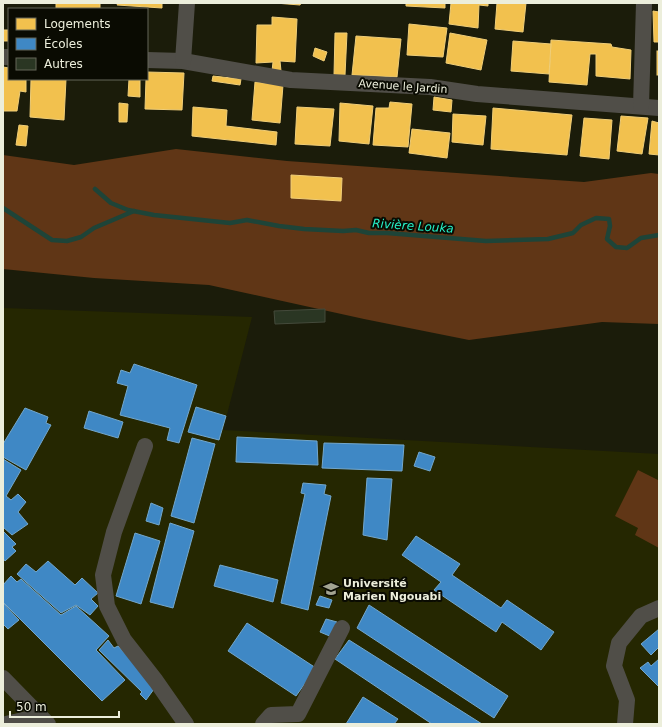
<svg xmlns="http://www.w3.org/2000/svg" width="662" height="727" font-family="'DejaVu Sans',sans-serif">
  <rect width="100%" height="100%" fill="#1b1c0a"/>
  <!-- built -->
  <path fill="#252701" d="M3 308 252 317 223 430 659 454V724H3Z"/>
  <!-- green -->
  <g fill="#603616">
    <path d="M176 149 287 161 584 182 651 173 659 174V324L602 322 469 340 364 319 209 285 94 278 3 269V155L74 165Z"/>
    <path d="M638 470 658 480H659V548L635 535 638 528 615 516Z"/>
  </g>
  <!-- homes -->
  <g fill="#f2c14e" stroke="#f0ce78">
    <path d="M56 3H100V9L56 8Z"/>
    <path d="M118 3H162V8L117 5Z"/>
    <path d="M275 3H301L300 5Z"/>
    <path d="M406 3H445V8L406 6Z"/>
    <path d="M451 3H488V6L479 5 478 28 449 24Z"/>
    <path d="M497 3H526L523 32 495 29Z"/>
    <path d="M653 11 659 12V42H654Z"/>
    <path d="M272 17 297 19 295 62 280 61 281 71H272L273 62 256 63 257 25H272Z"/>
    <path d="M409 24 447 28 443 57 407 55Z"/>
    <rect x="3" y="30" width="6" height="11"/>
    <path d="M335 33H347L345 75H334Z"/>
    <path d="M450 33 487 40 481 70 446 63Z"/>
    <path d="M356 36 401 39 397 77 352 75Z"/>
    <path d="M551 40 611 44 612 47 631 50 630 79 596 76V54H590L587 85 549 82Z"/>
    <path d="M513 41 551 44 549 74 511 71Z"/>
    <path d="M315 48 327 52 324 61 313 56Z"/>
    <rect x="657" y="51" width="2" height="24"/>
    <path d="M3 67 9 68V79H26V92L20 91 17 111H3Z"/>
    <path d="M147 72 184 73 182 110 145 109 146 79H147Z"/>
    <path d="M213 76 241 79 240 85 212 81Z"/>
    <path d="M31 79H66L64 120 30 117Z"/>
    <path d="M129 79H140V97L128 96Z"/>
    <path d="M255 82 283 85 280 123 252 120Z"/>
    <path d="M434 97 452 100 451 112 433 110Z"/>
    <path d="M390 102 412 104 408 147 373 145 376 108H389Z"/>
    <path d="M119 103 128 104 127 122H119Z"/>
    <path d="M340 103 373 106 369 144 339 141Z"/>
    <path d="M193 107 227 110 226 126 277 132 276 145 192 136Z"/>
    <path d="M297 107 334 109 330 146 295 144Z"/>
    <path d="M493 108 572 115 567 155 491 149Z"/>
    <path d="M453 114 486 116 483 145 452 142Z"/>
    <path d="M621 116 648 118 642 154 617 151Z"/>
    <path d="M584 118 612 120 609 159 580 156Z"/>
    <path d="M652 121 659 123V155L649 154Z"/>
    <path d="M19 125 28 126 26 146 16 145Z"/>
    <path d="M412 129 450 133 447 158 409 153Z"/>
    <path d="M291 175 342 178 341 201 291 198Z"/>
  </g>
  <!-- schools -->
  <g fill="#3f88c5" stroke="#73a7cc">
    <path d="M134 364 197 385 179 443 167 440 170 428 120 415 128 386 117 383 121 370 130 373Z"/>
    <path d="M196 407 226 416 219 440 188 432Z"/>
    <path d="M25 408 48 417 46 423 51 425 26 470 3 457V444Z"/>
    <path d="M89 411 123 422 118 438 84 428Z"/>
    <path d="M237 437 317 441 318 465 236 462Z"/>
    <path d="M192 438 215 444 194 523 171 516Z"/>
    <path d="M324 443 404 445 402 471 322 468Z"/>
    <path d="M419 452 435 457 430 471 414 466Z"/>
    <path d="M3 459 21 470 6 496 11 500 18 494 26 502 18 512 28 524 12 535 3 527Z"/>
    <path d="M367 478 392 479 387 540 363 535Z"/>
    <path d="M303 483 326 485 324 494 331 496 308 610 281 603 305 494 301 493Z"/>
    <path d="M151 503 163 508 159 525 146 521Z"/>
    <path d="M170 523 194 531 173 608 150 602Z"/>
    <path d="M3 531 16 544 12 547 16 551 5 561 3 558Z"/>
    <path d="M135 533 160 541 141 604 116 596Z"/>
    <path d="M416 536 460 564 452 575 501 608 507 600 554 632 541 650 502 622 496 632 434 590 441 582 402 555Z"/>
    <path d="M48 561 75 585 82 578 98 593 91 599 98 606 90 615 76 605 61 613 17 574 26 564 36 572Z"/>
    <path d="M220 565 278 580 273 602 214 586Z"/>
    <path d="M11 576 17 582 21 579 61 615 76 606 109 636 96 650 125 680 102 701 3 602V585Z"/>
    <path d="M320 596 332 600 329 608 316 605Z"/>
    <path d="M3 603 19 620 8 629 3 624Z"/>
    <path d="M369 605 508 696 494 718 357 628Z"/>
    <path d="M326 619 337 622 332 637 320 632Z"/>
    <path d="M247 623 316 668 296 696 228 651Z"/>
    <path d="M659 629V647L651 655 641 644Z"/>
    <path d="M108 640 114 648 118 646 152 682 154 689 146 700 140 694 142 692 99 650Z"/>
    <path d="M349 640 482 724H432L335 659Z"/>
    <path d="M659 659V687L640 668 648 662 651 666Z"/>
    <path d="M363 697 398 719 394 724H346Z"/>
  </g>
  <g fill="none" stroke-linecap="round" stroke-linejoin="round">
    <!-- stream -->
    <g stroke="#1e4438" stroke-width="4.5">
      <path d="M95 189 111 203 128 210 154 215 230 223 247 220 279 226 304 229 343 231 356 230 369 233H387L486 241 548 239 573 233 581 225 596 218 609 219 610 226 607 239 616 247 627 248 641 238 659 235"/>
      <path d="M3 208 52 240 67 241 81 237 94 228 134 211"/>
    </g>
  </g>
  <!-- building -->
  <path fill="#2a3623" stroke="#444a3b" d="M325 309V322L275 324 274 311Z"/>
  <g fill="none" stroke-linecap="round" stroke-linejoin="round">
    <!-- minor -->
    <g stroke="#504e48" stroke-width="16">
      <path d="M3 57H9"/>
      <path d="M147 60 183 61 291 80 430 87 477 94 659 108"/>
      <path d="M183 61 187 3"/>
      <path d="M641 106 644 3"/>
      <path d="M145 446 114 532 103 575 107 606 124 640 156 681 186 724"/>
      <path d="M3 678 48 724"/>
      <path d="M6 724 40 716"/>
      <path d="M263 724 271 715 298 714 342 628"/>
      <path d="M625 724 627 700 614 666 619 643 641 616 659 608"/>
    </g>
  </g>
  <!-- icons -->
  <defs>
    <g id="university-bare" transform="scale(1.2)"><path d="M0-5L7-2L0 1L-7-2ZM-4 1L0 2.5L4 1V4Q0 6-4 4Z" fill="#a3a492" stroke="#0a0b02" stroke-width="2.5" paint-order="stroke"/></g>
  </defs>
  <g fill-rule="evenodd">
    <use href="#university-bare" x="331" y="589"/>
  </g>
  <g text-anchor="middle" stroke-width="4" stroke-linejoin="round" paint-order="stroke">
    <!-- street labels -->
    <g font-size="11" fill="#eceedb" stroke="#0a0b02">
      <text transform="translate(403 86) rotate(4)" y="4">Avenue le Jardin</text>
    </g>
    <!-- poi labels -->
    <g font-size="11" font-weight="bold" fill="#eceedb" stroke="#0a0b02" text-anchor="start">
      <text x="343" y="587">Université<tspan x="343" dy="13">Marien Ngouabi</tspan></text>
    </g>
    <!-- water labels -->
    <g font-size="12" font-style="italic" fill="#26f1c8" stroke="#0a0b02">
      <text transform="translate(413 226) rotate(4)" y="4">Rivière Louka</text>
    </g>
  </g>
  <!-- border -->
  <rect width="662" height="727" fill="none" stroke="#eceedb" stroke-width="8"/>
  <!-- legend -->
  <rect x="8" y="8" width="140" height="72" fill="#0a0b02" stroke="#646659"/>
  <rect x="16" y="18" width="20" height="12" fill="#f2c14e" stroke="#646659"/>
  <text x="44" y="28" font-size="12" fill="#eceedb">Logements</text>
  <rect x="16" y="38" width="20" height="12" fill="#3f88c5" stroke="#646659"/>
  <text x="44" y="48" font-size="12" fill="#eceedb">Écoles</text>
  <rect x="16" y="58" width="20" height="12" fill="#2a3623" stroke="#646659"/>
  <text x="44" y="68" font-size="12" fill="#eceedb">Autres</text>
  <!-- scale -->
  <path d="M10 711v6h109v-6" fill="none" stroke="#eceedb" stroke-width="2"/>
  <text x="16" y="711" font-size="12" fill="#eceedb" stroke="#0a0b02" stroke-width="3" paint-order="stroke">50 m</text>
</svg>
